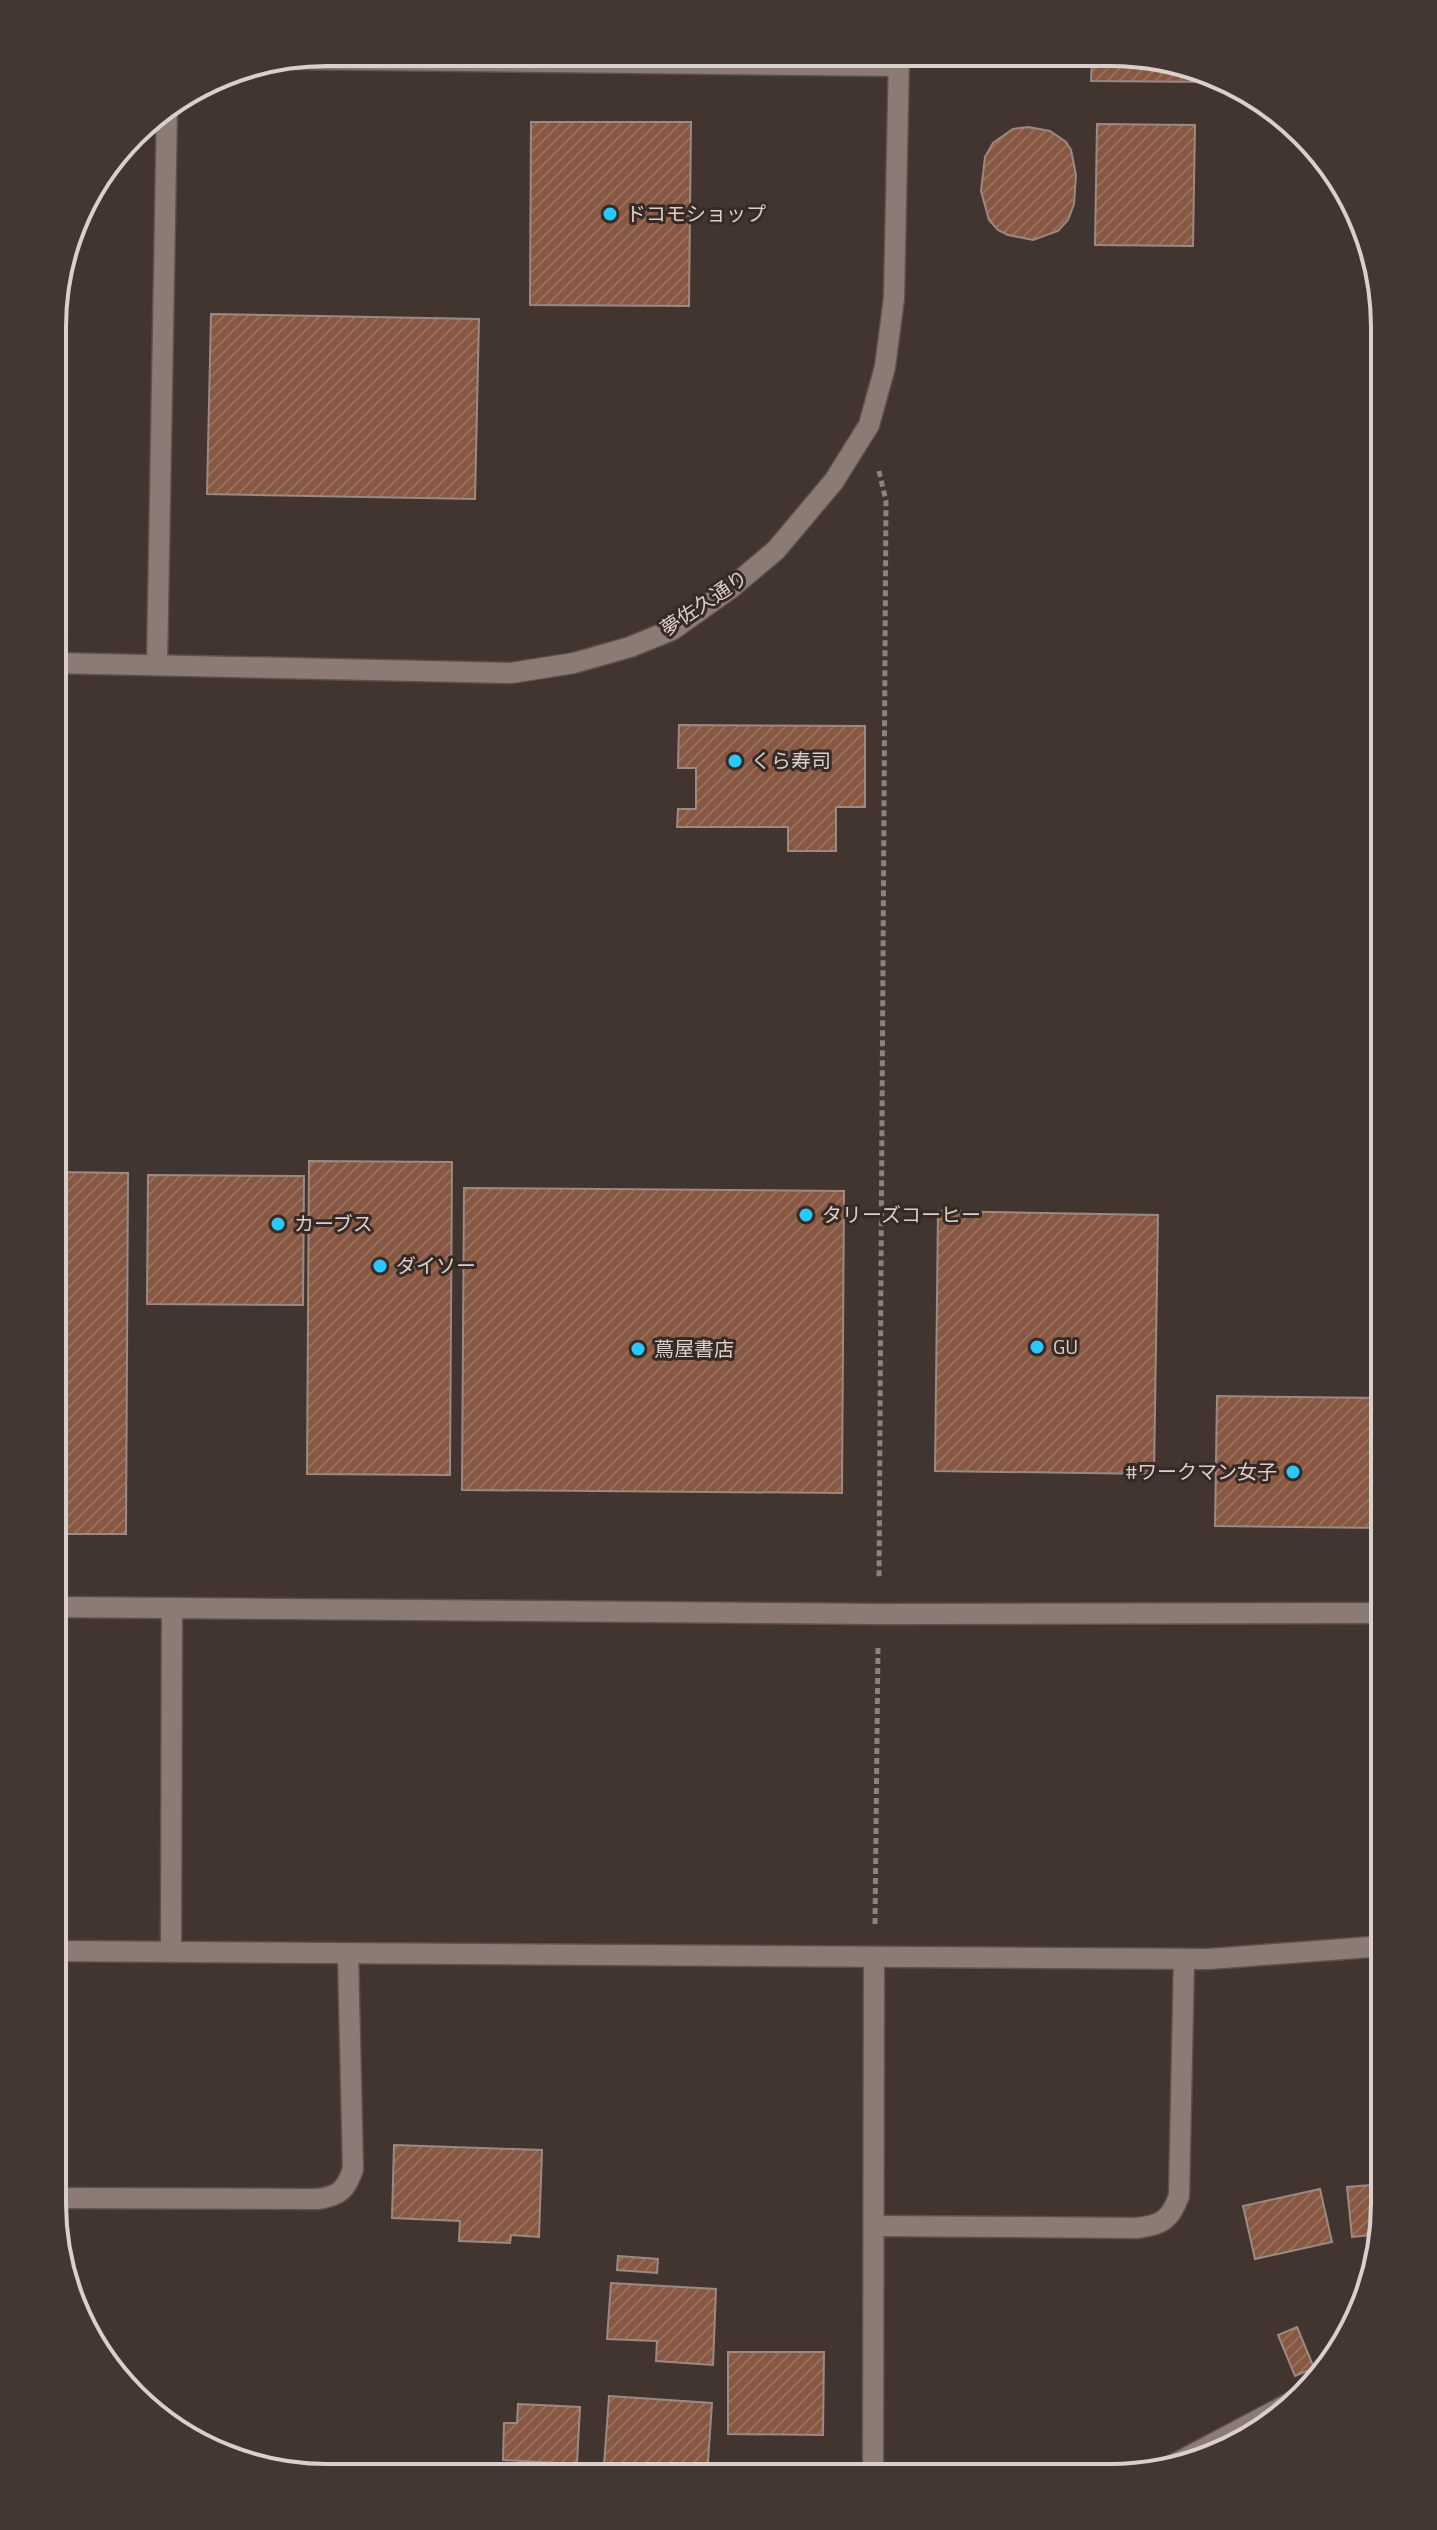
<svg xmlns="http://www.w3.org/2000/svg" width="1437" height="2530" font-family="'Titillium Web','Noto Sans JP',sans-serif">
  <defs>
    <pattern id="building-hatch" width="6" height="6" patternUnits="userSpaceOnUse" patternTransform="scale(2)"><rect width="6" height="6" fill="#875742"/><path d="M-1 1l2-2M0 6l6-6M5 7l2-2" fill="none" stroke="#976e5c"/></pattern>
  </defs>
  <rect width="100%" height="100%" fill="#42342e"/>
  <!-- building -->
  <g fill="url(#building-hatch)" stroke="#9a8a83" stroke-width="2">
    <path d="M1092 57H1163L1214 82 1091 81Z"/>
    <path d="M531 122H691L689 306 530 305Z"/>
    <path d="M1097 124 1195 125 1193 246 1095 245Z"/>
    <path d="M1028 127 1050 131 1066 142 1071 150 1076 175 1074 204 1068 220 1058 231 1033 240 1008 235 998 230 989 220 981 191 985 157 993 143 1013 129Z"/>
    <path d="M211 314 479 319 475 499 207 494Z"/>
    <path d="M679 725 865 726V807H836V851H788V827H677L678 809H696V768H678Z"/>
    <path d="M309 1161 452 1162 450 1475 307 1474Z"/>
    <path d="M53 1172 128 1173 126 1534H53Z"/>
    <path d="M148 1175 304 1176 303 1305 147 1304Z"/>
    <path d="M464 1188 844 1191 842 1493 462 1490Z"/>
    <path d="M938 1211 1158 1215 1154 1474 935 1471Z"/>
    <path d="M1217 1396 1385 1398V1528L1215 1526Z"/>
    <path d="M394 2145 542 2150 539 2237 511 2235 510 2243 459 2241 460 2221 392 2218Z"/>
    <path d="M1384 2184V2221L1381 2234 1352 2237 1347 2187Z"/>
    <path d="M1320 2189 1332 2242 1255 2259 1243 2206Z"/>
    <path d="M618 2256 658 2259 657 2273 617 2270Z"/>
    <path d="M611 2283 716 2289 713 2365 656 2361 657 2341 607 2339Z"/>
    <path d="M1297 2327 1314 2368 1295 2376 1278 2335Z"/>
    <path d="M728 2352H824L823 2435 728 2434Z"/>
    <path d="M609 2396 712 2403 707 2477 637 2475V2468L604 2465Z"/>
    <path d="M518 2404 580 2407 577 2464 503 2460 504 2423H517Z"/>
  </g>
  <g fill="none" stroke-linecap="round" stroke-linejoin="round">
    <!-- street casing -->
    <g stroke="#5d514d" stroke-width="23">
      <g id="street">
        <path d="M291 59 899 66"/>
        <path d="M157 665 167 107"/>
        <path d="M52 1951 1209 1959 1384 1946"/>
        <path d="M171 1952 172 1608"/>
        <path d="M52 2198 318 2199C339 2196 346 2190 353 2169L348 1954"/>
        <path d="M875 2226 1137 2228C1162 2225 1170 2220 1179 2196L1184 1959"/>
        <path d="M1165 2469 1303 2396"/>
        <path d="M873 2477 874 1957"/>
      </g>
    </g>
    <!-- secondary casing -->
    <g stroke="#5d514d" stroke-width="23">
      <g id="secondary">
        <path d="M54 663 511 673 574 663 630 647 672 630 731 588 776 550 834 481 869 425 885 367 894 298 899 56"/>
        <path d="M53 1607 879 1614 1385 1613"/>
      </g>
    </g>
    <!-- path -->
    <g stroke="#8d827d" stroke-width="5" stroke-dasharray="6 4" stroke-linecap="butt">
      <path d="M879 471 886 501 879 1580"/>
      <path d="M875 1924 878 1646"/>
    </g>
    <!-- street -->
    <use href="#street" stroke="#8b7b74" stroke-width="20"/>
    <!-- secondary -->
    <use href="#secondary" stroke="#8b7b74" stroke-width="20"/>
  </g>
  <!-- markers -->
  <g fill="#29c8ff" stroke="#372a24" stroke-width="3">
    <circle cx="610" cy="214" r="8"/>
    <circle cx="735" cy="761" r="8"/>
    <circle cx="806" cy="1215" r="8"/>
    <circle cx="278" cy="1224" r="8"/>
    <circle cx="380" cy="1266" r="8"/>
    <circle cx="1037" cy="1347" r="8"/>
    <circle cx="638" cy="1349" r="8"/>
    <circle cx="1293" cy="1472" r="8"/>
  </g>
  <g text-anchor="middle" stroke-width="6" stroke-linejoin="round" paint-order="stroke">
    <!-- poi labels -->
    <g font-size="20" fill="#d9d0cc" stroke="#372a24" text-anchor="start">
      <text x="626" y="221">ドコモショップ</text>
      <text x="751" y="768">くら寿司</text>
      <text x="822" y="1222">タリーズコーヒー</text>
      <text x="294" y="1231">カーブス</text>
      <text x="396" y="1273">ダイソー</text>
      <text x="1053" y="1354">GU</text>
      <text x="654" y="1356">蔦屋書店</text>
      <text x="1277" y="1479" text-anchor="end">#ワークマン女子</text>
    </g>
    <!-- street labels -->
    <g font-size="20" fill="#d9d0cc" stroke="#372a24">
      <text transform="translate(704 603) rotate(-34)" y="7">夢佐久通り</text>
    </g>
  </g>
  <!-- crop -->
  <path d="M0 0H1437V2530H0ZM327 66H1110A261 261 0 0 1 1371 327V2203A261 261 0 0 1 1110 2464H327A261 261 0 0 1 66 2203V327A261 261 0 0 1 327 66Z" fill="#443731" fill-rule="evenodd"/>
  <path fill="none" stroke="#d9d0cc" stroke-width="4" d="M327 66H1110A261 261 0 0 1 1371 327V2203A261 261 0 0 1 1110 2464H327A261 261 0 0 1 66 2203V327A261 261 0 0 1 327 66Z"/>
</svg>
